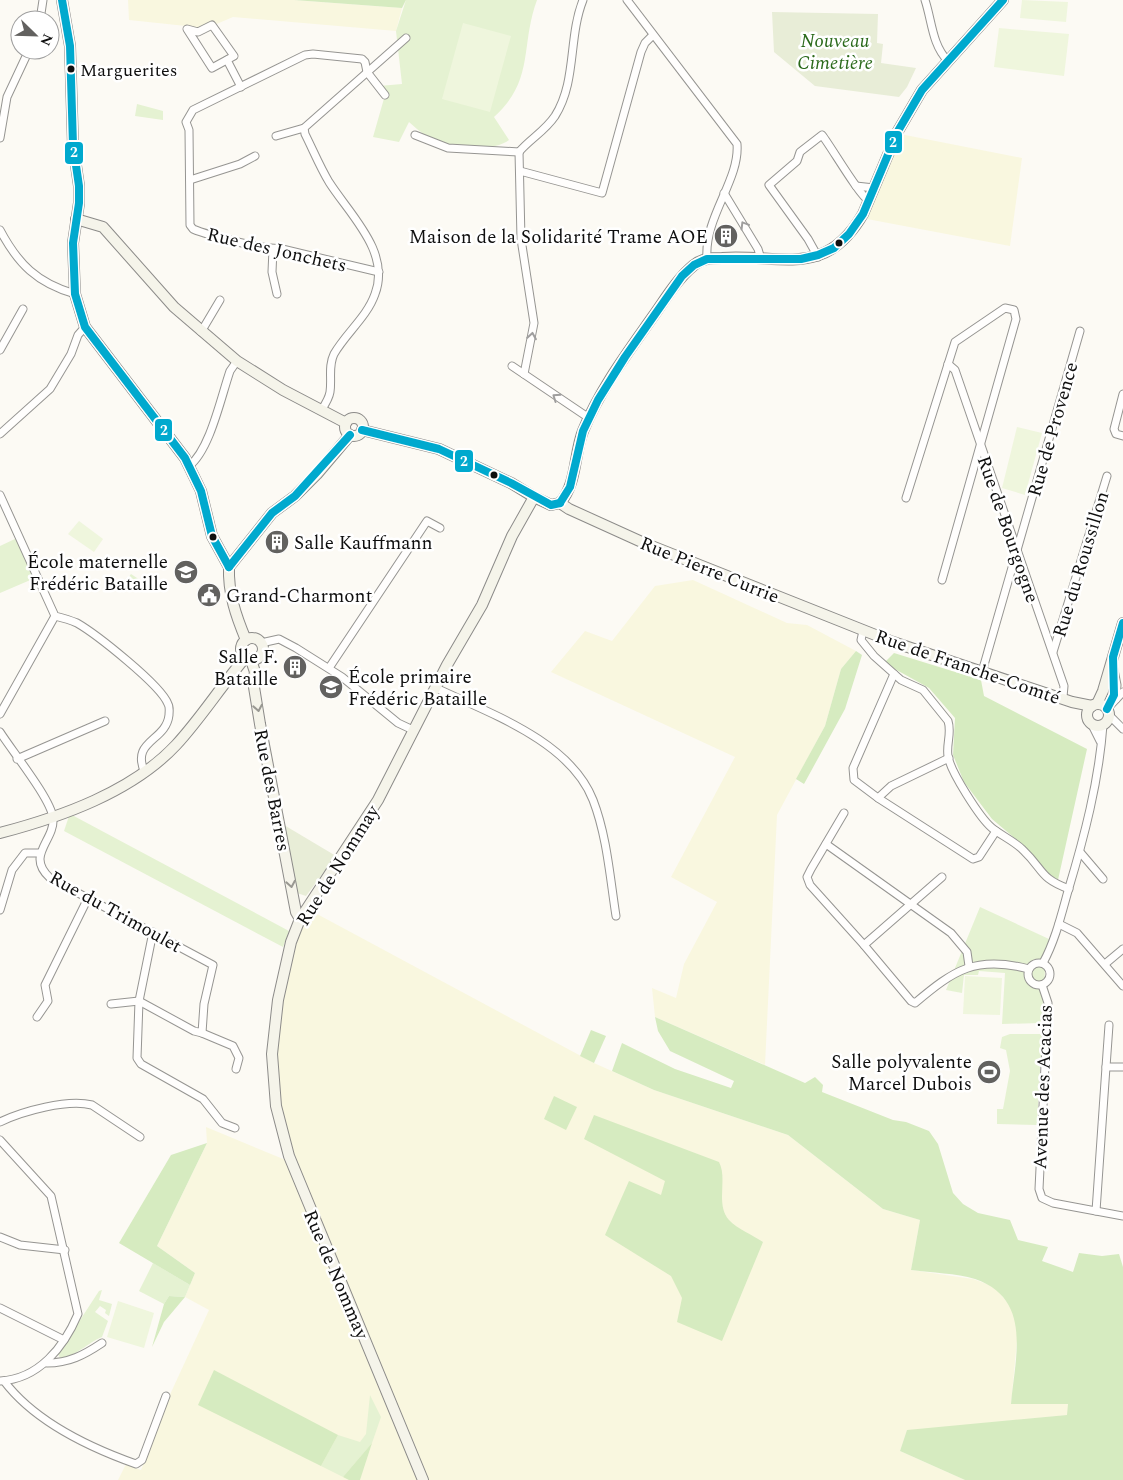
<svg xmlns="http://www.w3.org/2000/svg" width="1123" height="1480" font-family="Spectral,serif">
  <rect width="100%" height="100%" fill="#fcfaf4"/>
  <!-- farmland -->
  <g fill="#f9f7df">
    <path d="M128 0H294L402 8 396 31 233 17 198 32 186 26 129 20Z"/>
    <path d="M900 134 1022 158 1010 246 867 219Z"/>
    <path d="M693 580 787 623 807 625 856 651 841 669 825 726 777 815 765 1065 655 1017 652 988 676 998 684 964 717 902 671 877 735 757 551 672 585 631 612 641 655 586Z"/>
    <path d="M304 907 594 1063 654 1090 788 1135 883 1209 920 1220 911 1270 973 1279 995 1287 1014 1311 1018 1330 1011 1404H1068V1415L907 1431 900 1451 965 1480H118L126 1464 141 1470 167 1401 209 1310 185 1297 195 1273 157 1246 207 1143 206 1127 288 1161 271 1046Z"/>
  </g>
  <!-- green -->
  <g fill="#e5f2d2">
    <path d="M406 0H537C520 46 535 80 494 117L509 140C492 153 449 148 431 138 422 134 416 128 409 122L399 142 373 137 385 95 379 86 402 84 396 31Z"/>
    <path d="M137 104 163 111V120L135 116Z"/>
    <path d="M17 538 35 578 0 593V546Z"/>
    <path d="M131 574 143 582 138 590 123 585Z"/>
    <path d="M72 815 289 931 283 947 64 831 69 816Z"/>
    <path d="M980 907 1049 939 1046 954 1042 1019 1040 1023 1002 1024 1005 973 979 971 978 975H964L962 993 946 990Z"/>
    <path d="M1010 1034H1042L1037 1125 997 1124V1109H1003L1010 1071 1006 1050 1000 1048 1002 1037Z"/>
    <path d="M153 1263 190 1285 185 1297 169 1296 164 1304 139 1291Z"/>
    <path d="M102 1290 99 1300 112 1304 109 1316 105 1313 106 1310 100 1306 95 1312 108 1321 102 1337C87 1343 77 1356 60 1358L58 1354 99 1291Z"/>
    <path d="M370 1395 381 1417 372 1443 343 1477 321 1466 338 1435 360 1442 366 1434Z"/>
  </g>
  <!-- forest -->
  <g fill="#d6ebc0">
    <path d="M294 0H406L402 8Z"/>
    <path d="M856 651 862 655 845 709 804 784 796 779 825 726 841 669Z"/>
    <path d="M894 653 981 680 984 696 1087 749 1058 880 1040 868 1018 841 992 819 964 782 953 755 955 718 929 688 884 663Z"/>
    <path d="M655 1017 805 1083 815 1077 823 1085 822 1092 893 1120 906 1122 929 1131 938 1144 953 1193 963 1204 978 1213 1010 1220 1018 1240 1048 1247 1042 1261 1073 1272 1079 1253 1102 1256 1119 1254 1123 1267V1480H965L900 1451 907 1430 1067 1415 1068 1404H1011C1015 1357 1033 1299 975 1279 956 1273 932 1273 911 1270L920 1220 883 1209 788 1135 654 1090 612 1071 622 1043 675 1069 731 1088 734 1081 670 1051 658 1031Z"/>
    <path d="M591 1030 606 1036 594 1063 580 1056Z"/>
    <path d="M554 1096 577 1107 566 1130 544 1119Z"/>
    <path d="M594 1115 719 1162C728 1179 715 1204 729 1220 737 1229 753 1235 763 1242L722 1341 677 1322 682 1298 671 1276 605 1235 629 1181 661 1195 665 1181 584 1139Z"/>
    <path d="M207 1143 157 1246 195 1273 190 1285 119 1243 171 1155Z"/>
    <path d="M169 1296 185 1297 164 1322 152 1347 164 1304Z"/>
    <path d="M214 1370 338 1435 321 1466 198 1405Z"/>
    <path d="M372 1443 360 1480H349L343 1477Z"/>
  </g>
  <!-- cemetery -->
  <g fill="#e8edd7">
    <path d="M772 12 878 14 877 43 883 44 881 63 916 68 907 87 899 97 815 86 774 52Z"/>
    <path d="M284 825 336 856 306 896 297 893Z"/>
  </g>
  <!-- pitch -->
  <g fill="#eff6dd">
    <path d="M1022 0 1068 2 1066 22 1020 18Z"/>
    <path d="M463 23 511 36 490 112 442 99Z"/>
    <path d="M999 28 1069 34 1064 76 994 67Z"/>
    <path d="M1017 427 1042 433 1025 495 1002 488Z"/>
    <path d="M79 521 103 539 94 552 68 534Z"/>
    <path d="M965 976 1002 978 1000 1015 963 1014Z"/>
    <path d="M118 1301 154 1313 144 1348 107 1337Z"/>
  </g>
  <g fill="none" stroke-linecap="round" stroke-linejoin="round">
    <!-- street casing -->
    <g stroke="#969592" stroke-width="9">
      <g id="street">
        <path d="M627 0 737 144C740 180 704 217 707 258"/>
        <path d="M925 0C932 21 932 45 948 61"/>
        <path d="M40 20 43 0"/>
        <path d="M212 25 234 56 212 68 187 29 198 32Z"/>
        <path d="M227 60 241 87"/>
        <path d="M415 135 448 148 519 152"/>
        <path d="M276 136 304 128"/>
        <path d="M0 138 7 97 29 50"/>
        <path d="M519 152 521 239 534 323 524 374"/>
        <path d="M519 152C530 139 545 131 555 116 577 81 568 38 583 0"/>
        <path d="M520 171 602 193 641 52 645 43 653 35"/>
        <path d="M190 180 240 164 255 156"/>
        <path d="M856 186 874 188"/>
        <path d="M724 193 758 249 761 259"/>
        <path d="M0 230C18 264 37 283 75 294"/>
        <path d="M273 249 272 272 277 294"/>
        <path d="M818 257 808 239 769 185 797 161 800 152 822 135C832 148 859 195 869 201"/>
        <path d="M379 272 278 248C264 250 207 235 193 229L190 225 189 130 186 122 193 110 305 55 313 54 362 59 365 62 367 72 385 95"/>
        <path d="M201 332 220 300"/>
        <path d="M0 350 23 309"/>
        <path d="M948 364 955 370 1064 686 1063 697"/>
        <path d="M512 366 589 418"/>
        <path d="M1123 394 1114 429 1116 434 1123 436"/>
        <path d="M322 409C326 403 329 398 330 392 332 379 328 366 334 354 346 333 367 317 375 294 391 252 350 215 329 182 320 167 313 150 305 134L304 128 406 38"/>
        <path d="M0 434 50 389 71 354 78 335 85 327"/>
        <path d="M189 466C210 450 221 397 230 371L237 361"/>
        <path d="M0 495 55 616C63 618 70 620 77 623 96 634 161 685 168 704 170 707 169 712 169 715 166 742 130 740 145 773"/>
        <path d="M906 498 955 342 1005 308 1014 310 1016 319 942 580"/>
        <path d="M863 631 861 640 874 656 901 680 923 690 948 721C952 733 946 744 948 756 950 771 980 818 992 828 1002 836 1014 841 1023 850 1044 870 1039 878 1069 889"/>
        <path d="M261 643 279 639 296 648 342 677 398 723 413 730"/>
        <path d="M1053 652 1107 476"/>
        <path d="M1113 665 1117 685 1116 699"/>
        <path d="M329 668 427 521 440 528"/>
        <path d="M982 672 1080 331"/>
        <path d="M894 674 853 768 854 780 878 798 973 859 979 857 996 831"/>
        <path d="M436 688C489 713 570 741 593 800 607 836 610 878 616 916"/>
        <path d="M1107 709 1123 692"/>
        <path d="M0 714 55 616"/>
        <path d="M1109 715 1123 729"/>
        <path d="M1092 725 1100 741"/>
        <path d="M0 732C12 751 51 799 53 818 55 841 25 855 50 878L213 965 204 1004 202 1033 194 1031 139 1001"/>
        <path d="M17 759 105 721"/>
        <path d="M878 798 891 786 949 758"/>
        <path d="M844 813 811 869 807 877 810 885 864 945 911 1001 915 1003C954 970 976 955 1029 969"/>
        <path d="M826 844 951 933 967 952 969 966"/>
        <path d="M1080 852 1103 879"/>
        <path d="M0 910 12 870 25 853H40"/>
        <path d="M1059 924 1077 933 1123 986"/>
        <path d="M153 932 139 1001 137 1058 141 1064 203 1099 222 1123 235 1128"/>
        <path d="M864 945 942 877"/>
        <circle cx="1039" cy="974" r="11"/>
        <path d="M1043 963C1055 941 1061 916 1068 891 1084 838 1099 781 1103 725"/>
        <path d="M1105 964 1123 949"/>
        <path d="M1042 985 1048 1003 1039 1189 1042 1198 1053 1203 1123 1216"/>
        <path d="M111 1004 139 1001"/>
        <path d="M37 1017 48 1001 45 985 88 898"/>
        <path d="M202 1033 233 1046 239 1058 236 1069"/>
        <path d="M1106 1067 1109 1025"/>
        <path d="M0 1122C23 1111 67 1099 92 1105L140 1137"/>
        <path d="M0 1140 51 1196 78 1314C64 1347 39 1379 0 1381"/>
        <path d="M1096 1211 1106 1067H1123"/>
        <path d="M0 1237 20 1245 65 1250"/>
        <path d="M0 1308 64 1340"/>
        <path d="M47 1363C69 1363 84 1355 102 1343"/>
        <path d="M4 1381C35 1422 88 1447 136 1464L142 1460 166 1396"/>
      </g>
    </g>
    <!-- secondary casing -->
    <g stroke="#8c8b89" stroke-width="12">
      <g id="secondary">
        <path d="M62 0 70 46 73 145 79 186V203L73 243 75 294 85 327 185 458 201 491 212 536 229 567"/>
        <path d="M76 219 103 227 174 307 237 361 283 390 346 423"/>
        <circle cx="354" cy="427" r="9"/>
        <path d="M362 430 439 449 511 483 534 497 551 505 560 503"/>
        <path d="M560 503C577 484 574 454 583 431 600 389 628 352 654 315 666 298 677 279 694 265 703 258 711 258 722 258 783 254 825 279 863 214L898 131 922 90 1003 0"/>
        <path d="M560 503 569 509 644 543 893 642 1072 702 1092 706"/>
        <path d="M229 567 272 513 295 496 317 474 350 435"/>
        <path d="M229 567C228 593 236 616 246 640"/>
        <circle cx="252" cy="649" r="11"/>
        <path d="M251 660 255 672 253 681 260 724 296 912 300 919"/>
        <circle cx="1098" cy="715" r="11"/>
        <path d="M1097 704 1103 691 1123 623"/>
        <path d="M0 833C61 817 132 792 176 745 201 718 221 686 245 658"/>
        <path d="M423 1480 289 1156 276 1106 272 1054 278 1000 291 942 300 919 378 800 447 665 482 605 512 536 534 497"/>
      </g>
    </g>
    <!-- street -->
    <use href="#street" stroke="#fffefd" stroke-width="7"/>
    <!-- secondary -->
    <use href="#secondary" stroke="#f5f4ea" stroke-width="10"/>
    <!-- bus-1 casing -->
    <g stroke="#fff" stroke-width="11">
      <g id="bus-1">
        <path d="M62 0 70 46 73 145 79 186V203L73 243 75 294 85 327 185 458 201 491 212 536 229 567"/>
        <path d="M362 430 439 449 511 483 551 505 560 503"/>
        <path d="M560 503 570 487 583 431 598 400 625 357 682 276 694 265 707 259H801L818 255 834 248 849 234 863 214 898 131 922 90 1003 0"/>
        <path d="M229 567 272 513 295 496 350 435"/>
        <path d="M1107 709 1114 695 1113 657 1123 623"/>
      </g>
    </g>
    <!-- bus-1 -->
    <use href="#bus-1" stroke="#00a9ce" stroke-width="8"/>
  </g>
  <!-- one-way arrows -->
  <defs><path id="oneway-chevron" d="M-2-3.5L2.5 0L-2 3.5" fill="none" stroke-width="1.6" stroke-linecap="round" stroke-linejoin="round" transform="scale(1.25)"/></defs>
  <g stroke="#9f9e9e">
    <use href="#oneway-chevron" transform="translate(744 225) rotate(-121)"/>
    <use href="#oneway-chevron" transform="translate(532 336) rotate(-81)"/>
    <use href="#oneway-chevron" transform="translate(556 397) rotate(-145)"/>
  </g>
  <g stroke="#999892">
    <use href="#oneway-chevron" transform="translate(258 708) rotate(80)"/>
    <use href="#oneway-chevron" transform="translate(291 884) rotate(80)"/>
  </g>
  <!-- icons -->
  <defs>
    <g id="building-disc" transform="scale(1.25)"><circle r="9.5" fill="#62615f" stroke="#fff"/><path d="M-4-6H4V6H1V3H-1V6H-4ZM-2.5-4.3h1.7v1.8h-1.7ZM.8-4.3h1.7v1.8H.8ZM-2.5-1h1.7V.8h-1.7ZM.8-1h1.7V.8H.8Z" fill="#fff"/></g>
    <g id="school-disc" transform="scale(1.25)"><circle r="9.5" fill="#62615f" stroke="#fff"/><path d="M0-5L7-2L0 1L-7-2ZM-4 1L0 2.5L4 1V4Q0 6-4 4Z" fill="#fff"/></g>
    <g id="civic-disc" transform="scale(1.25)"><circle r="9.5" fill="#62615f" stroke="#fff"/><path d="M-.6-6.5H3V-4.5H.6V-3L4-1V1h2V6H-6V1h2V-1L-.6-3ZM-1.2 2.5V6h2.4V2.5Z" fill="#fff"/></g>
    <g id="stadium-disc" transform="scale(1.25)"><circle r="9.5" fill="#62615f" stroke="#fff"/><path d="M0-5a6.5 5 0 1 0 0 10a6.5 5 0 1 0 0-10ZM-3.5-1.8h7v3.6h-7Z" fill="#fff"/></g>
  </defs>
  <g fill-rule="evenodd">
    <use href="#building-disc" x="726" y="236"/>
    <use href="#building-disc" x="277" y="542"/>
    <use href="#school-disc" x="186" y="572"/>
    <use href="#civic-disc" x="209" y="595"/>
    <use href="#building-disc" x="295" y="667"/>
    <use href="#school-disc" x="331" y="687"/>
    <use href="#stadium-disc" x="989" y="1072"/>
  </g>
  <!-- markers -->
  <g fill="#0f0f0f" stroke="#fff" stroke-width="2">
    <circle cx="71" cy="69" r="4.5"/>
    <circle cx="839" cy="243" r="4.5"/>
    <circle cx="494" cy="475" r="4.5"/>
    <circle cx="213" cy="537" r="4.5"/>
  </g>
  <g text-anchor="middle" stroke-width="5" stroke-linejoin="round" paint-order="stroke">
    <!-- bus labels -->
    <g font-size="18" fill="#0f0f0f" stroke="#fff" text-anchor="start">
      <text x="80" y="76">Marguerites</text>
    </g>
    <!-- park labels -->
    <g font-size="19" font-style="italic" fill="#2b6a1b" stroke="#fff">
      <text x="835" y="47">Nouveau<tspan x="835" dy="22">Cimetière</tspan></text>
    </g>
    <!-- poi labels -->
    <g font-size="19" fill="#0f0f0f" stroke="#fff" text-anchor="end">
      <text x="708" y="243">Maison de la Solidarité Trame AOE</text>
      <text x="294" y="549" text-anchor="start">Salle Kauffmann</text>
      <text x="168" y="568">École maternelle<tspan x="168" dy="22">Frédéric Bataille</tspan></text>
      <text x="226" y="602" text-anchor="start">Grand-Charmont</text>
      <text x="278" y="663">Salle F.<tspan x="278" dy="22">Bataille</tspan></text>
      <text x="348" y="683" text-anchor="start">École primaire<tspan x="348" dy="22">Frédéric Bataille</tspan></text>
      <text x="972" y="1068">Salle polyvalente<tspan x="972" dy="22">Marcel Dubois</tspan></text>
    </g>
    <!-- street labels -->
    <g font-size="19" fill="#0f0f0f" stroke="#fff">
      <text transform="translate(277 249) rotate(13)" y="7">Rue des Jonchets</text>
      <text transform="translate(1052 429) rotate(-74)" y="7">Rue de Provence</text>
      <text transform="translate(1009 529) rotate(71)" y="7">Rue de Bourgogne</text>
      <text transform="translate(1080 564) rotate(-73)" y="7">Rue du Roussillon</text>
      <text transform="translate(710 569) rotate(22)" y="7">Rue Pierre Currie</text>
      <text transform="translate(968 666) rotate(19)" y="7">Rue de Franche-Comté</text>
      <text transform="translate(273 790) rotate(79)" y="7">Rue des Barres</text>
      <text transform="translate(337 865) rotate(-58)" y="7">Rue de Nommay</text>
      <text transform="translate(116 911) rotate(29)" y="7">Rue du Trimoulet</text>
      <text transform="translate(1042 1087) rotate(-88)" y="7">Avenue des Acacias</text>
      <text transform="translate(337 1274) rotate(67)" y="7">Rue de Nommay</text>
    </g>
  </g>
  <g stroke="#fff" stroke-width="2">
    <rect x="884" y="130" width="19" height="24" rx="5" fill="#00a9ce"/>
    <rect x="64" y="141" width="20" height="24" rx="5" fill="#00a9ce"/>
    <rect x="154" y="418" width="19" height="24" rx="5" fill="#00a9ce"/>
    <rect x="454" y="449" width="20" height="24" rx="5" fill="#00a9ce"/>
  </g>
  <g font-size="14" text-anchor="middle" font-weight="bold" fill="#fff">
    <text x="893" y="147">2</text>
    <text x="74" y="157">2</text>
    <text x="164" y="435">2</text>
    <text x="464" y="466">2</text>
  </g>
  <!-- north arrow -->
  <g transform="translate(35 35) rotate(113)"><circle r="24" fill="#ffffff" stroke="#9f9f9f"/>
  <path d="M0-4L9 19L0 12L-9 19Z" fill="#62615f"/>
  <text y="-8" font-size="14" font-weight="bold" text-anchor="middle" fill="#0f0f0f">N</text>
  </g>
</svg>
